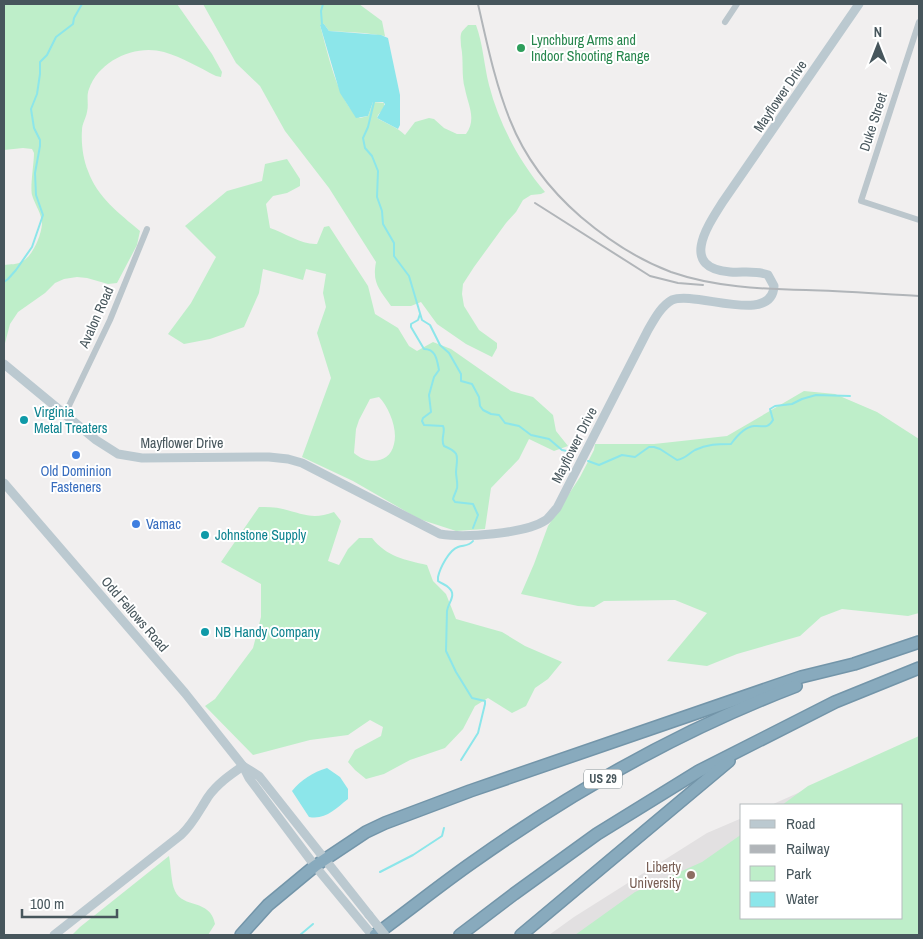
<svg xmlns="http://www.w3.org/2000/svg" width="923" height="939" font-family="'Archivo Narrow',sans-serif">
  <rect width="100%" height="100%" fill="#f1efef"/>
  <!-- education -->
  <path fill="#e2e0e1" d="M919 739V935H549L574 917 707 833 742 818V918H902V805H771Z"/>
  <!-- green -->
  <g fill="#beeec9" fill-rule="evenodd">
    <path d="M4 4H177L212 54 222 72 221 77 216 76C200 68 182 57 164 52 136 44 99 60 89 89 86 96 89 104 87 112 86 118 82 124 82 130 81 143 83 159 88 171 97 197 120 214 140 231L137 245 117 283 108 284 87 278 77 277 64 279 55 283 45 293 18 312 10 324 4 347V265C10 264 17 265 23 261 33 255 41 236 42 224 42 214 35 205 32 195 30 187 34 163 34 153L32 149 23 148 4 150Z"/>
    <path d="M203 4H359L382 21 385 36 364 33 329 31 324 24 320 25C327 50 338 104 360 118L368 116 373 102 384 103V108L378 115 377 118C387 124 397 127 405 135L415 122 429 118 434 119 444 128 457 134H466C477 119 468 105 465 89 461 75 464 60 461 46 461 42 460 38 461 34 462 30 466 28 468 25H476C483 44 484 65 489 85 499 124 519 161 545 192L541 194 531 195 523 200 516 212 506 223 474 267 463 284 462 294 464 306 479 330 497 343V348L492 357 466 344 437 324 421 302 411 306H391C379 289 372 283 376 262L329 188 285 131 260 86 236 63Z"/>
    <path d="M287 159 300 179V186L287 193 273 196 266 204 270 228C285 233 302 245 317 244L324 227 329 226 368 286 375 314 398 328 409 346 417 351 433 342 451 349 511 391 533 397 553 415 556 431 568 446 554 451 529 439 519 459 491 488 485 529 456 531 419 519 353 481 302 457 331 378 317 333 326 307 323 293 326 274 306 269 303 280 263 269 259 293 244 327 210 339 184 344 168 334 191 303 216 257 185 226 227 191 262 181 265 164ZM379 397C389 407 398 430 394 444 390 464 367 465 354 453L356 429 359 420 370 399Z"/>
    <path d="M804 391 835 394 877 412 919 439V613L908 616 842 609 821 617 800 636 737 654 707 666 667 661 707 613 675 600 604 601 594 607 578 606 521 594 534 564 548 526 580 477 594 450 595 444H654L727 436Z"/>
    <path d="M259 507C266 507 275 507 283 509 303 514 313 520 334 512L341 521 328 561 339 565 348 549 359 538H372C387 557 405 560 427 565L433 581 446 594 456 619 502 632 525 646 562 662 548 679 535 688 526 706 512 713 488 698 475 706 463 729 445 748 410 760 384 774 366 779 355 770 348 762 355 750 381 736 383 727 370 720 348 735 310 740 253 755 205 706 215 699 253 648 261 617V584L221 562Z"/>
    <path d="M919 736V935H575L635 892 702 862 742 834V918H902V805H782L808 786Z"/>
    <path d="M169 856C171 865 171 883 175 891 183 909 210 898 215 924L208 935H72L80 927Z"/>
  </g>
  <!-- water -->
  <g fill="#8ce6ea">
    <path d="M322 24H324L329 31 381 35 388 38 400 95V125L398 129 377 118 385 104 383 102H373L368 116 356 118 340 93 320 25Z"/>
    <path d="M327 768 340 777 348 789V799C335 809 326 820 309 817L292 791C301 780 313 772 327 768Z"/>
  </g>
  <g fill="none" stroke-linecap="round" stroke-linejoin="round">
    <!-- stream -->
    <g stroke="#8ce6ea" stroke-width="2">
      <path d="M322 24 321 11 323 4"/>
      <path d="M374 102 368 127 363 138 365 148 372 156 378 171 377 197 382 211 383 224 394 243V256L409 276 422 320 430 325 440 345 449 353 461 374V381L472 384 479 397 480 406 483 410 491 414 499 415 505 423 519 426 531 435 549 439 562 450 576 453"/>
      <path d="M4 282 8 279 16 270 32 247 43 215 36 195 35 173 40 146V140L34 128 31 109 37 94 40 74V62L47 55 56 37 73 24 74 18 82 4"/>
      <path d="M420 314 418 320 411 324V327L424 349C436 349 437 360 439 370L434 377 429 395 431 412 423 418 422 421 424 425 443 426C446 432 440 439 444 446 461 453 457 456 456 472 456 477 458 483 457 488 456 492 454 495 453 499L455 502 473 504 478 515 473 528"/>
      <path d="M4 331V344"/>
      <path d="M588 461 599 465 622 455 635 457 649 447H654L660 449 677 460C685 459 688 454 695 450 707 444 718 444 731 444 736 437 745 427 754 426 763 425 767 430 773 420L770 409 775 406 792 404 802 399 816 395 850 396"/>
      <path d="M461 760 478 733 485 704V701L472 698 456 672 446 651 447 611C448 603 457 595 449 588 447 585 442 584 438 581V577C440 568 449 550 458 547 465 545 469 546 473 541"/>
      <path d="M380 872 413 855 442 836 444 828"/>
      <path d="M300 935 313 924"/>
    </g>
    <!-- highway casing -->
    <g stroke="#7395a9" stroke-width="14">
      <g id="highway">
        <path d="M241 935 268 905 315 866 366 832 385 823 470 791 801 677 854 664 919 642"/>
        <path d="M375 935C408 911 440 885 473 862 573 791 681 730 796 686"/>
        <path d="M460 935 514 894 597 834 699 771 835 702 919 668"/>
        <path d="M521 935 729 761"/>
      </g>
    </g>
    <!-- street -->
    <g stroke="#bbc6cc" stroke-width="6">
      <path d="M725 22 737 4"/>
      <path d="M919 22 861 201 919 220"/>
      <path d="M65 414 110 320 147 229"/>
    </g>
    <!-- secondary -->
    <g stroke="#bbc9d0" stroke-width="9">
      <path d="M4 364 96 440 118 454 142 458 269 457 288 459 302 463 440 534C464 538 525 534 546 520 550 517 553 512 557 508L648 330C654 320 661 306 672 300 695 290 772 326 774 286L768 275C756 270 742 273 730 272 680 268 706 228 722 203L859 4"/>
      <path d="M4 483 185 693 243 766 249 778 315 866 372 935"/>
      <path d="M243 766 259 776 369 915"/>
      <path d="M54 935 181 835C193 824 199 811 208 797 217 784 230 775 243 766"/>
    </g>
    <!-- highway -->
    <use href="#highway" stroke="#88aabd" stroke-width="11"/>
    <!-- rail -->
    <g stroke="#b1b5b9" stroke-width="2">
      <path d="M478 4C487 43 495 83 510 120 525 158 551 191 581 217 607 239 639 260 671 272 714 287 761 289 806 290 844 291 881 294 919 296"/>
      <path d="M535 203 650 276 678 283 703 285"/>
    </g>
    <!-- secondary-bridge -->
    <path stroke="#bbc9d0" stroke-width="9" d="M369 915 385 935"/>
  </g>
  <!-- markers -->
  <circle fill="#2e9e5b" stroke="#fff" stroke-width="2" cx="521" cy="48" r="5"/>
  <g fill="#0f9aa8" stroke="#fff" stroke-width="2">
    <circle cx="24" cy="420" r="5"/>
    <circle cx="205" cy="535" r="5"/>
    <circle cx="205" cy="632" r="5"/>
  </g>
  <g fill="#3f7fe0" stroke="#fff" stroke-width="2">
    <circle cx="76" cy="455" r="5"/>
    <circle cx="136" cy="524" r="5"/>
  </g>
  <circle fill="#8d6e63" stroke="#fff" stroke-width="2" cx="691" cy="875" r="5"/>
  <g text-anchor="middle" stroke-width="4" stroke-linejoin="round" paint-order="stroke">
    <!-- shield labels -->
    <rect fill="#fff" stroke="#7e898d" stroke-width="1" x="584" y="769.5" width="38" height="19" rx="4"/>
    <g font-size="12" font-weight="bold" fill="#47565c">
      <text x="603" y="783">US 29</text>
    </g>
    <!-- leisure labels -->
    <g font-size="14" fill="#27864d" stroke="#fff" text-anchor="start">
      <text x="531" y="45">Lynchburg Arms and<tspan x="531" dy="16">Indoor Shooting Range</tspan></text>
    </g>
    <!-- street labels -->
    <g font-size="14" fill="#47565c" stroke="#fff">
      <text transform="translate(780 96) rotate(-56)" y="5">Mayflower Drive</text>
      <text transform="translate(873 122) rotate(-72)" y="5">Duke Street</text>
      <text transform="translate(96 317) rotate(-66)" y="5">Avalon Road</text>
      <text x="182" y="448">Mayflower Drive</text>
      <text transform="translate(574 445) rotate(-63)" y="5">Mayflower Drive</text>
      <text transform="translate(135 614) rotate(49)" y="5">Odd Fellows Road</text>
    </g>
    <!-- culture labels -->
    <g font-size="14" fill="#0d838f" stroke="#fff" text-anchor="start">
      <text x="34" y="417">Virginia<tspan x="34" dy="16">Metal Treaters</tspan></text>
      <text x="215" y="540">Johnstone Supply</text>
      <text x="215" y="637">NB Handy Company</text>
    </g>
    <!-- shop labels -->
    <g font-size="14" fill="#366cbe" stroke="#fff">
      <text x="76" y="476">Old Dominion<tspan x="76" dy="16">Fasteners</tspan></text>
      <text x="146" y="529" text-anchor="start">Vamac</text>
    </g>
    <!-- education labels -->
    <g font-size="14" fill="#785e54" stroke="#fff" text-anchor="end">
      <text x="681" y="872">Liberty<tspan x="681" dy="16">University</tspan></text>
    </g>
  </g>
  <!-- border -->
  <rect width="923" height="939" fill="none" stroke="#47565c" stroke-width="10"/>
  <!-- legend -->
  <rect x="740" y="804" width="162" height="115" fill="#ffffff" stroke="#b5bbbe"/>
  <rect x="750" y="820" width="25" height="8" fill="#bbc9d0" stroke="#b5bbbe"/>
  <text x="786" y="829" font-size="15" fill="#47565c">Road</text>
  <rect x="750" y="845" width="25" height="8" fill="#b1b5b9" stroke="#b5bbbe"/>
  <text x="786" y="854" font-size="15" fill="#47565c">Railway</text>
  <rect x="750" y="866" width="25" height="15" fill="#beeec9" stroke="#b5bbbe"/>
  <text x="786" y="879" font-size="15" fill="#47565c">Park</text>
  <rect x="750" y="892" width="25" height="15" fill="#8ce6ea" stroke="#b5bbbe"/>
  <text x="786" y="904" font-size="15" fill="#47565c">Water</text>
  <!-- north arrow -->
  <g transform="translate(878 45)" stroke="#ffffff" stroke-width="4" paint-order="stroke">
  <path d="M0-4L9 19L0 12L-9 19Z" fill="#47565c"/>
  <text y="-8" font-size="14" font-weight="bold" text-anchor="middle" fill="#47565c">N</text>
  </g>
  <!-- scale -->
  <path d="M22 909v8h95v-8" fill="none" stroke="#47565c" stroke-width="2.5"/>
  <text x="30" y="909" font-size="15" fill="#47565c" stroke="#ffffff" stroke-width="4" paint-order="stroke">100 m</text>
</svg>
